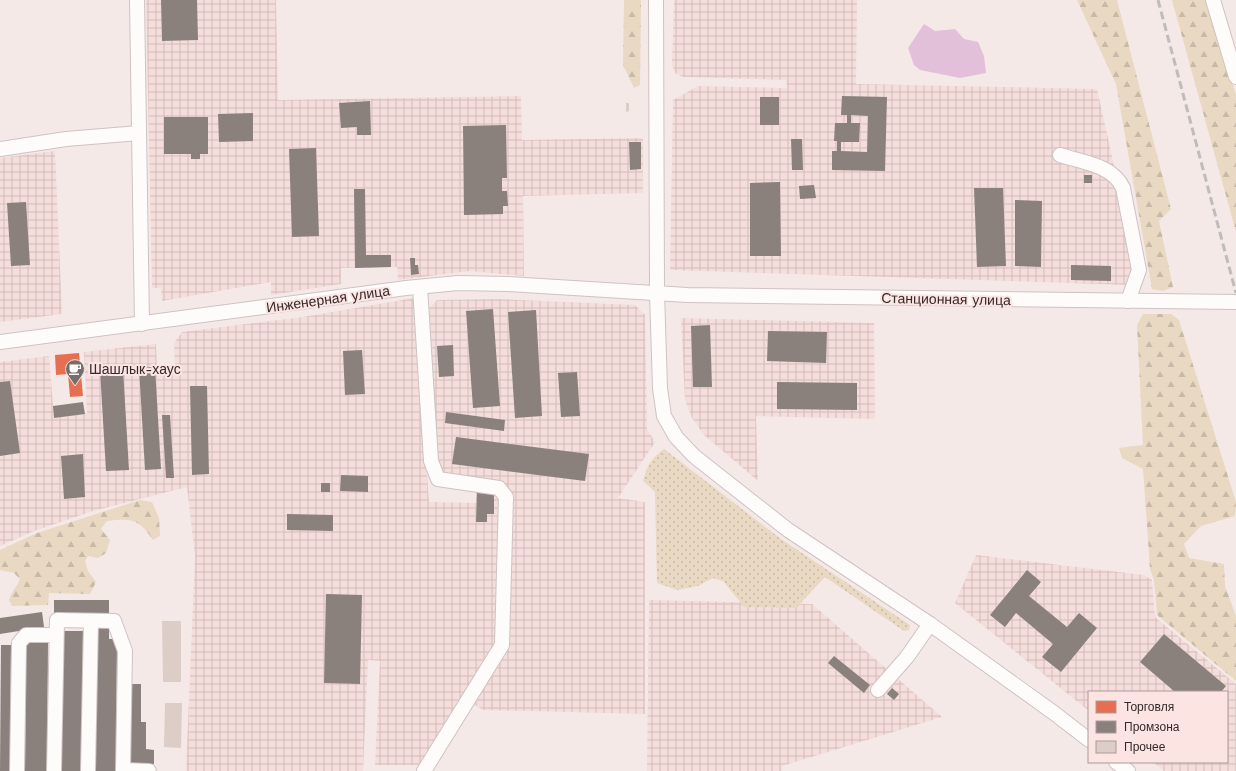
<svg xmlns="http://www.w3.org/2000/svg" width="1236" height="771" font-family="'Work Sans',sans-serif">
  <defs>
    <pattern id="industrial-grid" width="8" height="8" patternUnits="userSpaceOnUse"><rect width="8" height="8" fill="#f4ddda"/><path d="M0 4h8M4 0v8" fill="none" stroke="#d2bebb"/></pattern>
    <pattern id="grass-dots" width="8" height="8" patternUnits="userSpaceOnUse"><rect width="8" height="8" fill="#e9d8c2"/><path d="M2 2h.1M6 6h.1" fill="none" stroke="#c8baa7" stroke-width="1.8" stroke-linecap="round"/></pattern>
    <pattern id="forest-firs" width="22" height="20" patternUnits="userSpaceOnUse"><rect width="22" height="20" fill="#e9d8c2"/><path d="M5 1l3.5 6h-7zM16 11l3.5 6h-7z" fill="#c8baa7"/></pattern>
  </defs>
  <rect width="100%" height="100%" fill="#f5e9e7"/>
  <!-- industrial -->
  <g fill="url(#industrial-grid)">
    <path d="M146 0H276L278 100 521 96 522 140 643 138V193L523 196 524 276 470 271 398 280 397 267 341 268V284L271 295V282L162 301 161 288H152Z"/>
    <path d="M674 0H857L856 84 1097 89 1119 188 1136 271 1130 285 670 270 673 100 698 86 787 88 786 80 683 77 675 73 672 65Z"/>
    <path d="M55 151 62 314 0 322V158Z"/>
    <path d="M414 298 429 502 476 503V480L445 474 437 460 428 309 437 300 497 299 635 305 645 315 647 429 655 442 618 498 645 502V714L483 710 462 697 419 765H375L380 661 368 660 363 771H186L195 556 187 487 93 511 34 531 0 546V362L49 356 54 417 87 413 84 352 156 344 157 367 175 366 174 343 182 332 303 317Z"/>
    <path d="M681 318 874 323 875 419 756 416 758 481 704 435 692 418 685 400Z"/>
    <path d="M976 555 1144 575 1152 580 1155 617 1236 684V771H1164L1153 762H1227V692H1089V711L955 603Z"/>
    <path d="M649 600 812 604 942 717 782 766V771H647Z"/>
  </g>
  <!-- grass -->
  <path fill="url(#grass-dots)" d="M664 449 781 539 910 625 909 630 904 631 825 577 796 608 744 607 723 581 713 578 698 586 677 590 657 583 655 492 643 481C647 466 651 458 664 449Z"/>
  <!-- forest -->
  <g fill="url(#forest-firs)">
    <path d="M624 0H641L640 85 634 88 623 65Z"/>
    <path d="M1077 0H1117L1171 209 1159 221 1173 287 1163 291 1152 289 1116 84Z"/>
    <path d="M1172 0H1207L1236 95V232Z"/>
    <path d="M1143 314H1171L1179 320 1236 502 1235 516 1201 526 1184 544 1189 558 1224 564 1225 586 1236 616V681L1157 615 1154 580 1150 569 1143 469 1122 458 1119 448 1143 445 1137 325Z"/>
    <path d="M140 500 152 502 159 518 160 536 153 540C139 519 132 518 107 521L101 529 110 540 106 553 98 558 88 556 85 561 88 571 96 582 90 594 49 593 48 605 12 606 9 600C11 592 17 587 20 579L14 573 0 570V550L37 533Z"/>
  </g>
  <!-- water -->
  <path fill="#e3c0d9" d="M924 24 935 31 955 29 964 39 978 42 984 56 986 73 960 78 920 70 914 65 908 48Z"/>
  <!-- shops -->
  <path fill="#e76f51" d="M79 353 83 396 70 397 68 374 56 375 55 355Z"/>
  <!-- industry -->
  <g fill="#8a817c" fill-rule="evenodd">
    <path d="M161 0H197L198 40 162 41Z"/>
    <path d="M842 96 887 97 885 171 832 170V151H837V141H834L835 123H847V115H841ZM851 115 868 116 867 152 841 151V142H859L860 123H851Z"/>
    <rect x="760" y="97" width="19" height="28"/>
    <path d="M370 101 371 135H357V127L341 128 339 103Z"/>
    <path d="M253 113V141L219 142 218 114Z"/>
    <path d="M164 117H208V154H200V159H191V154H164Z"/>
    <path d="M506 125 507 178H502V191H507L508 206H503V214L464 215 463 126Z"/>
    <path d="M791 139H802L803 170H792Z"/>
    <path d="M629 142H641V169L630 170Z"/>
    <path d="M316 148 319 236 292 237 289 149Z"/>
    <rect x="1084" y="175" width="8" height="8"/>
    <path d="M780 182 781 256H750V183Z"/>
    <path d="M814 185 816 198 800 199 799 186Z"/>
    <path d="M974 188H1003L1006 266 977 267Z"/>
    <path d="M354 189H365L366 255H391V267L355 268Z"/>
    <path d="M1015 200 1042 201 1041 267 1015 266Z"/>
    <path d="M26 202 30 265 11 266 7 203Z"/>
    <path d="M410 258H415V265H418L419 274 411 275Z"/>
    <path d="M1071 265 1111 266V281L1071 280Z"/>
    <path d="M493 309 500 406 473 408 466 311Z"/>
    <path d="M536 310 542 416 515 418 508 312Z"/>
    <path d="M710 325 712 387H693L691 326Z"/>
    <path d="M768 331 827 332 826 363 767 361Z"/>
    <path d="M453 345 454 376 439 377 437 346Z"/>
    <path d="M362 350 365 394 345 395 343 351Z"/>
    <path d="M155 367 161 469 145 470 139 368Z"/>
    <path d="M123 369 129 470 106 471 100 370Z"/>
    <path d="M577 372 580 416 561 417 558 373Z"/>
    <path d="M10 381 20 453 0 456V382Z"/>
    <path d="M777 382 857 383V410L777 409Z"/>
    <path d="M190 386H207L209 474 192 475Z"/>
    <path d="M83 402 85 414 54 418 53 406Z"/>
    <path d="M446 412 505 420 504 431 445 423Z"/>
    <path d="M162 415H170L174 478H166Z"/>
    <path d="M456 437 589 454 585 481 452 464Z"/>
    <path d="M83 454 85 497 64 499 61 456Z"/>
    <path d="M341 475 368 476V492L340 491Z"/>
    <rect x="321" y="483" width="9" height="9"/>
    <path d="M477 493 494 494V514H487V522H476Z"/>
    <path d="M287 514 333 515V531L287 530Z"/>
    <path d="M1027 570 1041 582 1029 596 1067 627 1079 613 1097 628 1061 672 1042 657 1053 644 1016 613 1005 627 990 615Z"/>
    <path d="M326 594 362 595 360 684 324 683Z"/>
    <path d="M54 600H109V616L54 613Z"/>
    <path d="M42 612 44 627 0 634V618Z"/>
    <path d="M95 626 109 627V639H117L116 771H94Z"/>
    <path d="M60 631H83L82 771H59Z"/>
    <path d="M1164 634 1226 686 1221 692H1175L1140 662Z"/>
    <path d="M26 642H48L47 771H25Z"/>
    <path d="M1 645H11L10 771H0Z"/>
    <path d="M834 656 870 685 864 693 828 663Z"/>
    <path d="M131 684H141V722H146V749L154 750V764L130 763Z"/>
    <path d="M892 688 899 694 894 700 887 694Z"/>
  </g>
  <!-- building -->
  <g fill="#dccdc6">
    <path d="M626 103H629V111L626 112Z"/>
    <path d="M162 621H181V682H163Z"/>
    <path d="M165 703H182L181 748 164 747Z"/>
  </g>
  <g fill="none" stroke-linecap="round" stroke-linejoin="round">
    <!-- minor casing -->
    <g stroke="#cdc3c2" stroke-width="16">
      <g id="minor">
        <path d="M137 0 142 324"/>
        <path d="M656 0 657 293 660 388 664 416 676 437 694 456 788 530 930 624 1054 713 1089 740"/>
        <path d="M1213 0 1236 77"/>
        <path d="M0 149 66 139 139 133"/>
        <path d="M1060 155C1082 162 1113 165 1123 188L1139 270 1128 301"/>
        <path d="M420 287 431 461 438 479 499 488 506 497 502 645 424 771"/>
        <path d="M0 342 406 288 458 283 508 284 687 295 1236 302"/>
        <path d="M878 690 907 657 930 624"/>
        <path d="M1116 762 1128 771"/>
        <path d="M123 770 149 771"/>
        <path d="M17 771 19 643 26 635H56"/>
        <path d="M54 771 57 620 114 621 125 651 123 771"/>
        <path d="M88 771 91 621"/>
      </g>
    </g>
    <!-- minor -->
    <use href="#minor" stroke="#fefcfb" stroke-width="14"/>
    <!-- rail -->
    <path stroke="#bfbcbc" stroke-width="3" stroke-dasharray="8 4" stroke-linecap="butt" d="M1158 0 1236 293"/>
  </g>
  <!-- icons -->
  <defs>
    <g id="cafe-pin" transform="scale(1)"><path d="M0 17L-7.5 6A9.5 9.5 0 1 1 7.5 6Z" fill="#776d6c" stroke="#fbe4e1"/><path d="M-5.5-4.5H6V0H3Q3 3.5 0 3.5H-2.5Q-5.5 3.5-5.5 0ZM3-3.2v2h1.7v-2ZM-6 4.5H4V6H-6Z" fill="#fff"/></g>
  </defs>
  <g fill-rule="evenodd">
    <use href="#cafe-pin" x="75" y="369"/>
  </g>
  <g text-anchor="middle" stroke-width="4" stroke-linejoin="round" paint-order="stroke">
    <!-- street labels -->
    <g font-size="14" fill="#332a29" stroke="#fbe4e1">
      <text transform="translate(328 299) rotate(-8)" y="5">Инженерная улица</text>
      <text transform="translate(946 299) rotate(1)" y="5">Станционная улица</text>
    </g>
    <!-- poi labels -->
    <g font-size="14" fill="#332a29" stroke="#fbe4e1" text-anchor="start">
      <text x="89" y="374">Шашлык-хаус</text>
    </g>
  </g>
  <!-- legend -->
  <rect x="1088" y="691" width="140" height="72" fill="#fbe4e1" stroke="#ab9a97"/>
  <rect x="1096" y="701" width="20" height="12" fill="#e76f51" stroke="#ab9a97"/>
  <text x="1124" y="711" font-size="12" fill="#332a29">Торговля</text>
  <rect x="1096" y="721" width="20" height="12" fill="#8a817c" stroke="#ab9a97"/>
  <text x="1124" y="731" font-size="12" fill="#332a29">Промзона</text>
  <rect x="1096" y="741" width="20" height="12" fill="#dccdc6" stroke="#ab9a97"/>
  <text x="1124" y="751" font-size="12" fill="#332a29">Прочее</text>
</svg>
